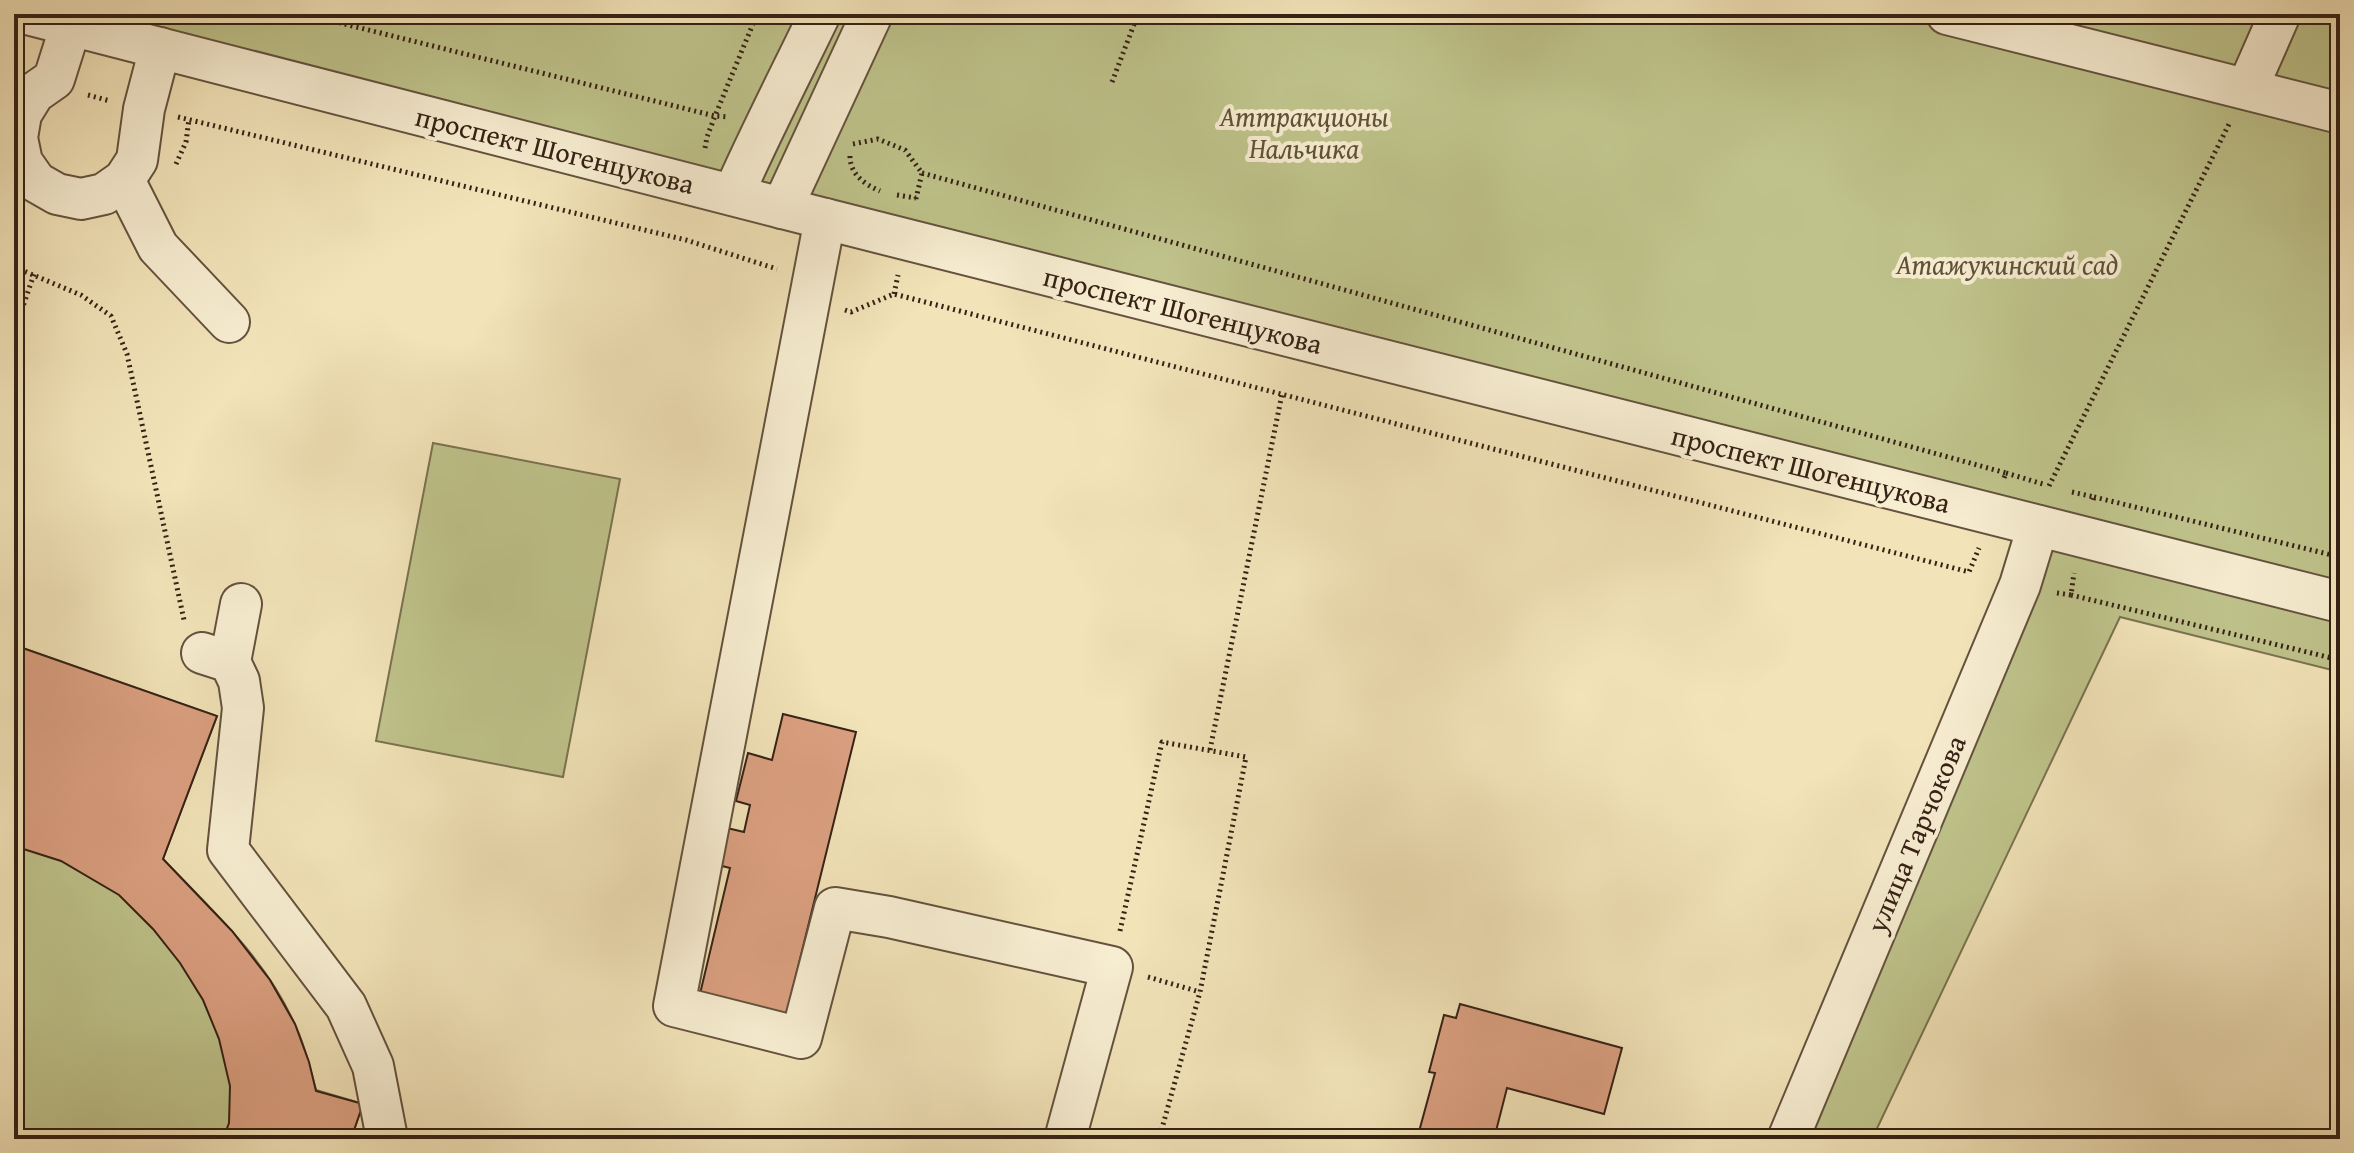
<svg xmlns="http://www.w3.org/2000/svg" width="2354" height="1153" font-family="'Gentium Book Plus',serif">
  <rect width="100%" height="100%" fill="#f2e3b8"/>
  <filter id="stains"><feTurbulence type="fractalNoise" baseFrequency=".0025" numOctaves="4"/><feColorMatrix values="0 0 0 0 .2 0 0 0 0 .09 0 0 0 0 .02 0 0 0 .5 -.17"/></filter>
  <radialGradient id="worn" r=".72"><stop offset=".6" stop-color="#630" stop-opacity="0"/><stop offset="1" stop-color="#630" stop-opacity=".3"/></radialGradient>
  <!-- green -->
  <g fill="#bfc38b" stroke="#7a7250" stroke-width="2">
    <path d="M27 14H2340V672L2120 617 1872 1139H1788L2038 527Z"/>
    <path d="M433 443 620 479 563 777 376 741Z"/>
    <path d="M14 645 217 716 163 859C211 909 267 960 295 1025 305 1045 310 1068 316 1090L363 1104 351 1139H14Z"/>
  </g>
  <!-- building -->
  <g fill="#dba081" stroke="#352115" stroke-width="2">
    <path d="M14 645 217 716 163 859 232 931 270 980 295 1024 309 1062 316 1091 363 1104 351 1139H223L229 1123 230 1086 219 1039 203 1000 180 963 153 929 119 895 61 861 14 846Z"/>
    <path d="M783 714 856 732 785 1020 699 998 730 868 718 865 727 828 744 832 750 805 736 801 748 753 772 760Z"/>
    <path d="M1460 1004 1622 1048 1604 1114 1507 1088 1494 1139H1417L1435 1073 1429 1072 1444 1015 1456 1018Z"/>
  </g>
  <g fill="none" stroke-linecap="round" stroke-linejoin="round">
    <!-- minor casing -->
    <g stroke="#64523e" stroke-width="44">
      <g id="minor">
        <path d="M27 14 782 208 2340 602"/>
        <path d="M1947 14 2340 113"/>
        <path d="M71 25 54 79 34 93 21 114 17 138 22 162 36 182 57 194 81 199 104 194 124 180 137 160 144 109 160 48"/>
        <path d="M2247 89 2280 14"/>
        <path d="M124 180 158 247 229 322"/>
        <path d="M733 195C760 134 791 74 820 14"/>
        <path d="M782 208 872 14"/>
        <path d="M825 219 674 1006 801 1038 835 908 889 917 1112 967 1065 1139"/>
        <path d="M202 653 230 662 239 681 243 708 228 850 346 1006 373 1066 386 1133 384 1139"/>
        <path d="M230 662 241 604"/>
        <path d="M1788 1139 2020 585 2038 526"/>
      </g>
    </g>
    <!-- path -->
    <g stroke="#352115" stroke-width="5" stroke-dasharray="2 4" stroke-linecap="butt">
      <path d="M304 14 715 116 757 14"/>
      <path d="M1112 82 1138 14"/>
      <path d="M88 95 110 101"/>
      <path d="M178 117 686 240 777 269"/>
      <path d="M853 144 878 139 905 150 922 173 915 203"/>
      <path d="M705 148 707 137 715 116 729 117"/>
      <path d="M850 156C850 174 864 184 880 191"/>
      <path d="M176 164 186 142 189 119"/>
      <path d="M922 173 2006 473 2004 478"/>
      <path d="M897 195 916 198"/>
      <path d="M14 267 81 295 111 316 127 354 184 620"/>
      <path d="M894 294 898 275"/>
      <path d="M845 310 851 312 894 294 1969 572 1979 548"/>
      <path d="M14 333 34 274"/>
      <path d="M2006 473 2043 484"/>
      <path d="M2049 486 2230 122"/>
      <path d="M2072 492 2094 497 2093 500"/>
      <path d="M2094 497 2340 557"/>
      <path d="M2057 593 2071 595 2074 573"/>
      <path d="M2071 595 2340 660"/>
      <path d="M1210 750 1282 394"/>
      <path d="M1120 931 1162 742 1246 757 1200 992 1159 1139"/>
      <path d="M1148 977 1200 992"/>
    </g>
    <!-- minor -->
    <use href="#minor" stroke="#f7edd1" stroke-width="40"/>
  </g>
  <g text-anchor="middle" stroke-width="8" stroke-linejoin="round" paint-order="stroke">
    <!-- park labels -->
    <g font-size="28" font-style="italic" fill="#5e5238" stroke="#f7edd1">
      <text x="1304" y="126">Аттракционы<tspan x="1304" dy="32">Нальчика</tspan></text>
      <text x="2007" y="274">Атажукинский сад</text>
    </g>
    <!-- street labels -->
    <g font-size="28" fill="#352115" stroke="#f7edd1">
      <text transform="translate(555 150) rotate(14)" y="10">проспект Шогенцукова</text>
      <text transform="translate(1183 310) rotate(14)" y="10">проспект Шогенцукова</text>
      <text transform="translate(1811 469) rotate(14)" y="10">проспект Шогенцукова</text>
      <text transform="translate(1916 834) rotate(-67)" y="10">улица Тарчокова</text>
    </g>
  </g>
  <!-- margin -->
  <rect width="2354" height="1153" fill="none" stroke="#f2e3b8" stroke-width="48"/>
  <rect x="16" y="16" width="2322" height="1121" fill="none" stroke="#352115" stroke-width="4"/>
  <rect x="24" y="24" width="2306" height="1105" fill="none" stroke="#352115" stroke-width="2"/>
  <rect width="100%" height="100%" filter="url(#stains)"/>
  <rect width="100%" height="100%" fill="url(#worn)"/>
</svg>
